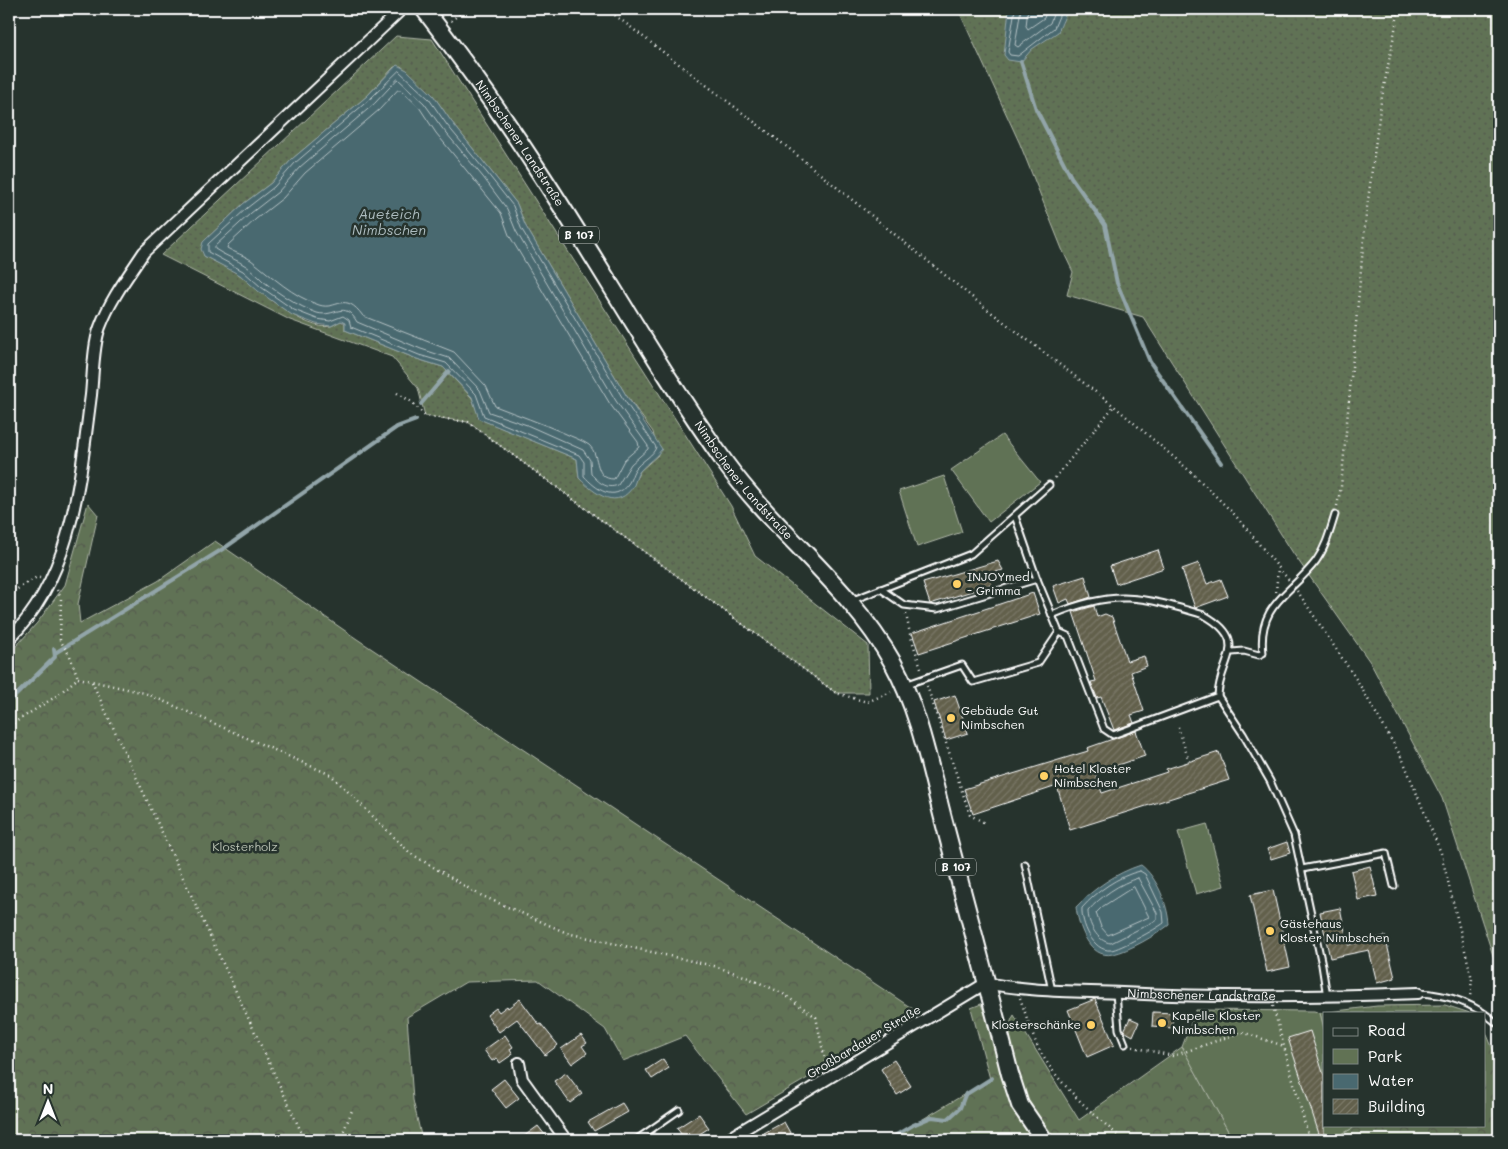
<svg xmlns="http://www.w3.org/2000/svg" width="1508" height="1149" font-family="Mali,sans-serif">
  <defs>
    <pattern id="grass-dots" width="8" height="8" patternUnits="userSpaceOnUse" patternTransform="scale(1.25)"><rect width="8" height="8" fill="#617254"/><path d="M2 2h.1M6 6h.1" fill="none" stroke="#545b4f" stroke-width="1.8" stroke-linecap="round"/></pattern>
    <pattern id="forest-crowns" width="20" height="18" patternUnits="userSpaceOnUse" patternTransform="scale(1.25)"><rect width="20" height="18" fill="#617254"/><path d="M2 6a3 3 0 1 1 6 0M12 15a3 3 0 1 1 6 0" fill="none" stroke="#545b4f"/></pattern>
    <pattern id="building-hatch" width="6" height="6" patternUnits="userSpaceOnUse" patternTransform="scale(1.25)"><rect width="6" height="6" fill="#62604c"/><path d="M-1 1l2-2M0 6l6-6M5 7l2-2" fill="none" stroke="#7a7867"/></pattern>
  </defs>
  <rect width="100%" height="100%" fill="#26332d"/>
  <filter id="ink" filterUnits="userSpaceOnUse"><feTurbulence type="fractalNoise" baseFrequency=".02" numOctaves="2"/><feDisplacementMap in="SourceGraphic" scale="10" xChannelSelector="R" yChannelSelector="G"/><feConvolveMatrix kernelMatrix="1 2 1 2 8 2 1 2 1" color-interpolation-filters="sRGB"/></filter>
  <g filter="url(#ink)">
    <!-- grass -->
    <g fill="url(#grass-dots)" stroke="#b0b8aa" fill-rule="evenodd">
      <path d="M958 9H1499V974L1442 798 1370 662 1293 553 1143 317 1067 295 1073 272 1062 249 1020 144Z"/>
      <path d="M396 36 432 39 731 506 755 556 868 645 869 693H836L468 422 425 416 418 388 392 357 290 320 161 255ZM401 66 433 95 451 121 517 204 525 225 626 395 653 432 658 455 640 471 633 485 579 478 577 459 480 419 472 398 443 367 417 359 345 330V323L341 321C337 322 335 325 331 326 305 332 260 291 241 276 231 268 216 263 204 256L203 242 243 204 271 183 292 159 367 96 394 67Z"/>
    </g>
    <!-- forest -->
    <g fill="url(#forest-crowns)" stroke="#b0b8aa">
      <path d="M88 503 98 515 78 604 80 623 158 581 215 541 357 639 919 1013 746 1114 685 1036 623 1061 605 1029 538 980 466 982 407 1017 413 1100 422 1140H9V654L37 623 65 585Z"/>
      <path d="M981 1004 1035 1140H888L990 1079 971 1008Z"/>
      <path d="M1445 1005 1470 1013H1324V1029L1320 1013 1377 1006Z"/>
      <path d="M1014 1015 1079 1120 1182 1047 1233 1140H1052C1032 1114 994 1047 1014 1015Z"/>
      <path d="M1484 1028 1499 1063V1140H1331L1353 1128V1125H1484Z"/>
    </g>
    <!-- green -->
    <g fill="#617254" stroke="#b0b8aa">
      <path d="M1002 435 1040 482 989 522 951 470Z"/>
      <path d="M944 476 962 532 917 547 899 491Z"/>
      <path d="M1207 824 1224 886 1196 894 1178 832Z"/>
      <path d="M1196 1010 1314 1011 1320 1013 1324 1029V1125H1353V1128L1331 1140H1233L1182 1047Z"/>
    </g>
    <!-- water -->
    <g fill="#496970" stroke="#92a5a9">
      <path d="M1009 9H1068L1058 32 1032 49 1021 62 1008 60 1004 55Z"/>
      <path d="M397 65 407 70 433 95 451 121 517 204 525 225 626 395 662 449C656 458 647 462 640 471 637 474 636 480 634 485 618 512 595 494 579 478L577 459 479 419 472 397 443 367 417 359 345 330V323L341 321 331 326 316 324 292 315 258 291 240 275 204 256 201 249 203 242 243 204 271 183 292 159 367 96Z"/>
      <path d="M1141 865C1157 877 1168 905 1169 925 1156 935 1129 951 1113 954 1089 960 1078 924 1076 907 1094 888 1116 873 1141 865Z"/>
    </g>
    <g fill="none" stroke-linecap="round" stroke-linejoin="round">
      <!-- shore -->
      <g stroke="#b6c3c6" stroke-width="1">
        <path d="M1015 9 1008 52 1010 55 1018 56 1054 28 1062 9"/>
        <path d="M1021 9 1015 45 1018 47 1050 23 1055 9"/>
        <path d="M1028 9 1026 26 1028 29 1044 18 1047 9"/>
        <path d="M399 71 429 99 447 125 487 173 513 206 521 228 622 397 656 447C654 455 643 460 637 467 632 472 632 479 628 484 614 503 596 489 584 476V462L579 455 484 416 476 394 446 363 419 355 351 327 349 320 343 316 330 321 317 319 294 310 261 287 243 271 208 252V244L247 208 274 187 295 163 370 99Z"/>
        <path d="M398 79 424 103 442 128 483 177 507 209 516 231 616 401 648 446V449L631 464 618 485C606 490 599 482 591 474L590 460 583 450 527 425 489 412 480 390 449 358 421 349 357 322C344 299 335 318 317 313 298 306 279 294 263 281 258 276 252 270 246 266 236 259 225 256 215 249V246L251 213 278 192 300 167 374 104Z"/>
        <path d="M398 90H401L419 107 436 133 501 213 509 235 610 404 638 442 639 447 624 460 614 479C593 479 601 456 589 445 582 440 572 437 564 433 541 423 518 415 495 406L486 386 454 352 363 316C344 290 337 311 319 305 292 296 273 277 251 260 244 255 235 253 227 248L228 245 256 219 283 198 305 173 379 110Z"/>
        <path d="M1140 871 1145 874 1163 912 1164 923C1156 929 1120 949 1111 950 1093 952 1081 923 1082 908 1096 892 1118 876 1140 871Z"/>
        <path d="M1138 878 1157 913V920L1111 943C1097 942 1088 923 1088 911 1100 897 1120 883 1138 878Z"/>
        <path d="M1134 887 1149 917 1108 935 1101 927 1096 913 1102 907Z"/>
      </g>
      <!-- stream -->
      <g stroke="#92a5a9" stroke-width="4">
        <path d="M1021 62 1036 109 1071 177 1105 225 1117 283 1150 362 1221 463"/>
        <path d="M421 404 449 371"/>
        <path d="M55 653 226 547 397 427 416 420"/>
        <path d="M9 702 55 657 54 649"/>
        <path d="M888 1140 913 1125 932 1117 948 1119 960 1108 965 1095 992 1078"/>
      </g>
    </g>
    <!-- building -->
    <g fill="url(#building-hatch)" stroke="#fff">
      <path d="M1158 550 1164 568 1116 584 1110 566Z"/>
      <path d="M998 561 1003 570 989 574 992 585 930 604 923 583Z"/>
      <path d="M1199 563 1207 584 1221 579 1228 596 1195 608 1182 569Z"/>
      <path d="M1085 576 1091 597 1070 604 1068 599 1059 603 1053 586Z"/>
      <path d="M1033 593 1040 614 919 653 912 633Z"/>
      <path d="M1094 606 1097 617 1105 614 1112 617 1127 661 1144 656 1147 666 1131 672 1144 711 1131 715 1134 723 1114 730 1101 697 1097 698 1091 682 1096 681 1073 612Z"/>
      <path d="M955 695 968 733 946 740 934 702Z"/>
      <path d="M1136 731 1145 756 1095 773 1102 793 1167 772 1166 769 1219 752 1229 780 1070 830 1057 786 973 814 964 789 1088 751 1087 748Z"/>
      <path d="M1287 842 1290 853 1271 859 1267 849Z"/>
      <path d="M1370 866 1377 896 1358 900 1351 871Z"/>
      <path d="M1273 890 1290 967 1267 972 1250 895Z"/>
      <path d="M1340 908 1348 945 1385 936 1395 978 1377 983 1369 950 1330 958 1320 912Z"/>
      <path d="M520 999 539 1025 541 1024 558 1045 545 1055 517 1019 499 1032 487 1015 496 1008 499 1012 507 1006 508 1008Z"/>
      <path d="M1095 999 1114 1045 1087 1057 1068 1010Z"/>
      <path d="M1153 1012 1173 1013 1172 1028 1152 1026Z"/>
      <path d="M1130 1018 1139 1022 1133 1036 1124 1031Z"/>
      <path d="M1310 1031 1324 1076V1140H1321L1288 1038Z"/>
      <path d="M505 1035 513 1047 510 1049 513 1054 500 1063 497 1058 492 1061 484 1050Z"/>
      <path d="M581 1035 587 1043 582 1046 587 1053 572 1064 561 1049Z"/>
      <path d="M663 1059 669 1068 652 1079 646 1070Z"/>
      <path d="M894 1060 911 1086 897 1095 881 1069Z"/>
      <path d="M566 1073 582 1094 570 1103 554 1081Z"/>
      <path d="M504 1079 519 1098 506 1108 491 1089Z"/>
      <path d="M622 1103 628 1112 594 1131 588 1122Z"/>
      <path d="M699 1114 709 1128 690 1140H685L677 1128Z"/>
      <path d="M784 1122 794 1140H768L764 1133Z"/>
      <path d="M538 1126 549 1140H519Z"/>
    </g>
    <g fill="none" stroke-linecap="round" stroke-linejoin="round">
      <!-- service casing -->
      <g stroke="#fff" stroke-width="9">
        <g id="service">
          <path d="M1015 516 1037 579 1059 632 1068 636 1104 729 1113 735 1218 696 1243 734 1270 781 1294 835 1322 965 1327 997"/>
          <path d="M881 589 904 605 937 609 1037 579"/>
          <path d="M853 600 971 554 1049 485"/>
          <path d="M1052 615C1114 589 1142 596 1204 615 1252 642 1219 660 1218 696"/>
          <path d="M1232 652 1244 651 1259 655 1263 653C1257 604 1291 594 1316 561 1326 547 1330 531 1335 515"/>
          <path d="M905 685 962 665 973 682 1038 663 1059 632"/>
          <path d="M1025 864 1052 991"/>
          <path d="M1302 869 1386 853 1394 886"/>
          <path d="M1116 993 1119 1029 1125 1044"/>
          <path d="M1418 993C1449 994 1476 1004 1499 1025"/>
          <path d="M636 1140 679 1110"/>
        </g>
      </g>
      <!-- minor casing -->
      <g stroke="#fff" stroke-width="14">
        <g id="minor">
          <path d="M9 639C73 577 80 479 91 395 93 376 93 345 100 327 110 300 128 276 144 252L402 9"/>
          <path d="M519 1063 522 1079 566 1140"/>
          <path id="s1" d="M726 1140 986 983C1031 992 1076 991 1122 993 1221 998 1319 997 1418 993"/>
        </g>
      </g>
      <!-- primary casing -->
      <g stroke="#fff" stroke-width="20">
        <g id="primary">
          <path id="s2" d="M424 9C466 63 505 119 542 176 604 271 660 371 726 464 777 534 850 586 893 663 920 712 930 769 944 822 966 906 989 990 1010 1074L1020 1105 1044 1140"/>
        </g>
      </g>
      <!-- path -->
      <g stroke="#fff" stroke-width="2.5" stroke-dasharray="1 4" stroke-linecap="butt">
        <path d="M607 9 787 147 983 306 1114 406 1191 472 1235 515 1288 579"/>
        <path d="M451 21 465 9"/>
        <path d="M397 393 412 402 425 416 468 422 836 693 867 702 891 692"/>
        <path d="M1055 478 1114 406"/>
        <path d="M1337 506 1341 487 1366 215 1381 102 1399 9"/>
        <path d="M57 590 61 598 60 640 70 656 78 678"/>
        <path d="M1276 592 1278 568"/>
        <path d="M9 594 37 577 40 578"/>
        <path d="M1300 595 1358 682 1403 760 1441 853 1472 979 1470 997"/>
        <path d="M906 614 910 634 922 671"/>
        <path d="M78 678 145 693 331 775 410 853 478 894 567 933 714 966 744 976 782 993 816 1017 826 1066"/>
        <path d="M92 682 305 1140"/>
        <path d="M927 686 970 815 985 823"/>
        <path d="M9 726 55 697 78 678"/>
        <path d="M1178 727 1189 761"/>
        <path d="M1020 998C1026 1015 1031 1033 1039 1049 1058 1085 1093 1113 1123 1140"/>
        <path d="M1273 1006 1308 1135V1140"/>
        <path d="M1133 1047 1173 1056 1242 1032 1284 1046"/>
        <path d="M340 1140 353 1108"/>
      </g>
      <!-- service -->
      <use href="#service" stroke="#26332d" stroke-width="5"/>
      <!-- minor -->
      <use href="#minor" stroke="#26332d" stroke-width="10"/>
      <!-- primary -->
      <use href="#primary" stroke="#26332d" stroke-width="16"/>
      <!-- path-bridge -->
      <path stroke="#fff" stroke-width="2.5" stroke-dasharray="1 4" stroke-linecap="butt" d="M1288 579 1300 595"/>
    </g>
  </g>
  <!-- markers -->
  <g fill="#ffd166" stroke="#26332d" stroke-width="2">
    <circle cx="957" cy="584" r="5"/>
    <circle cx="951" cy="718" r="5"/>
    <circle cx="1044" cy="776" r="5"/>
    <circle cx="1270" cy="931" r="5"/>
    <circle cx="1162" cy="1023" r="5"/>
    <circle cx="1091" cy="1025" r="5"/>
  </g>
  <g text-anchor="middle" stroke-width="5" stroke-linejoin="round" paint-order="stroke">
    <!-- shield labels -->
    <g fill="#26332d" stroke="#bec2c0" stroke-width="1">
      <rect x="559" y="226.5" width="40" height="17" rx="4"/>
      <rect x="936" y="858.5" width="40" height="17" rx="4"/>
    </g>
    <g font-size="11" font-weight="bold" fill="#fff">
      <text x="579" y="239">B 107</text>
      <text x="956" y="871">B 107</text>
    </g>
    <!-- street labels -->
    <g font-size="12" fill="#fff" stroke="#26332d">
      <text dy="4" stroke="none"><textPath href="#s2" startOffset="165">Nimbschener Landstraße</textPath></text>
      <text dy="4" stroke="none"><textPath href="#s2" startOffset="570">Nimbschener Landstraße</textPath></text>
      <text dy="4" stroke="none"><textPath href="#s1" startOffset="520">Nimbschener Landstraße</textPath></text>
      <text transform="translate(864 1042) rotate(-31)" y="4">Großbardauer Straße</text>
    </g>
    <!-- poi labels -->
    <g font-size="12" fill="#fff" stroke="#26332d" text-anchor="start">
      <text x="967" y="581">INJOYmed<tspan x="967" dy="14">- Grimma</tspan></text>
      <text x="961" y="715">Gebäude Gut<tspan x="961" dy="14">Nimbschen</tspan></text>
      <text x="1054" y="773">Hotel Kloster<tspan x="1054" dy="14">Nimbschen</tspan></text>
      <text x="1280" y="928">Gästehaus<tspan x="1280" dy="14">Kloster Nimbschen</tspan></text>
      <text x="1172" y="1020">Kapelle Kloster<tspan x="1172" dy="14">Nimbschen</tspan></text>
      <text x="1081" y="1029" text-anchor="end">Klosterschänke</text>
    </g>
    <!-- park labels -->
    <g font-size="12" fill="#b8c0b2" stroke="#26332d">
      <text x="245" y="851">Klosterholz</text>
    </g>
    <!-- water labels -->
    <g font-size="14" font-style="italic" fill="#adbcbf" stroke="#26332d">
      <text x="389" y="219">Aueteich<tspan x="389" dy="16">Nimbschen</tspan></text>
    </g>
  </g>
  <!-- margin -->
  <rect width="1508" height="1149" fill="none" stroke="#26332d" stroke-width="30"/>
  <rect x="15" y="15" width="1478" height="1119" fill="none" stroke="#fff" stroke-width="2" filter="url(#ink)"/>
  <!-- legend -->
  <rect x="1323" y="1012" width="162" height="115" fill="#26332d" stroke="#7d8581"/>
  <rect x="1333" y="1028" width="25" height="8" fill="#26332d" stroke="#7d8581"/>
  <text x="1368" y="1036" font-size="15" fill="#ffffff">Road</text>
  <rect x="1333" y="1049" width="25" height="15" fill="#617254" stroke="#7d8581"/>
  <text x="1368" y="1062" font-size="15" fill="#ffffff">Park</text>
  <rect x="1333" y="1074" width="25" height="15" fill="#496970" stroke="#7d8581"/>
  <text x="1368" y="1086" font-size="15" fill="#ffffff">Water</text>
  <rect x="1333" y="1099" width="25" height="15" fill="url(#building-hatch)" stroke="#7d8581"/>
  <text x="1368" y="1112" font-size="15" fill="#ffffff">Building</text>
  <!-- north arrow -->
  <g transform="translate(48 1102)" stroke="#26332d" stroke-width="4" paint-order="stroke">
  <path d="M0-4L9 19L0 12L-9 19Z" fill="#ffffff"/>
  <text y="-8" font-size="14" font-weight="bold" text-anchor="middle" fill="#ffffff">N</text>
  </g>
</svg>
